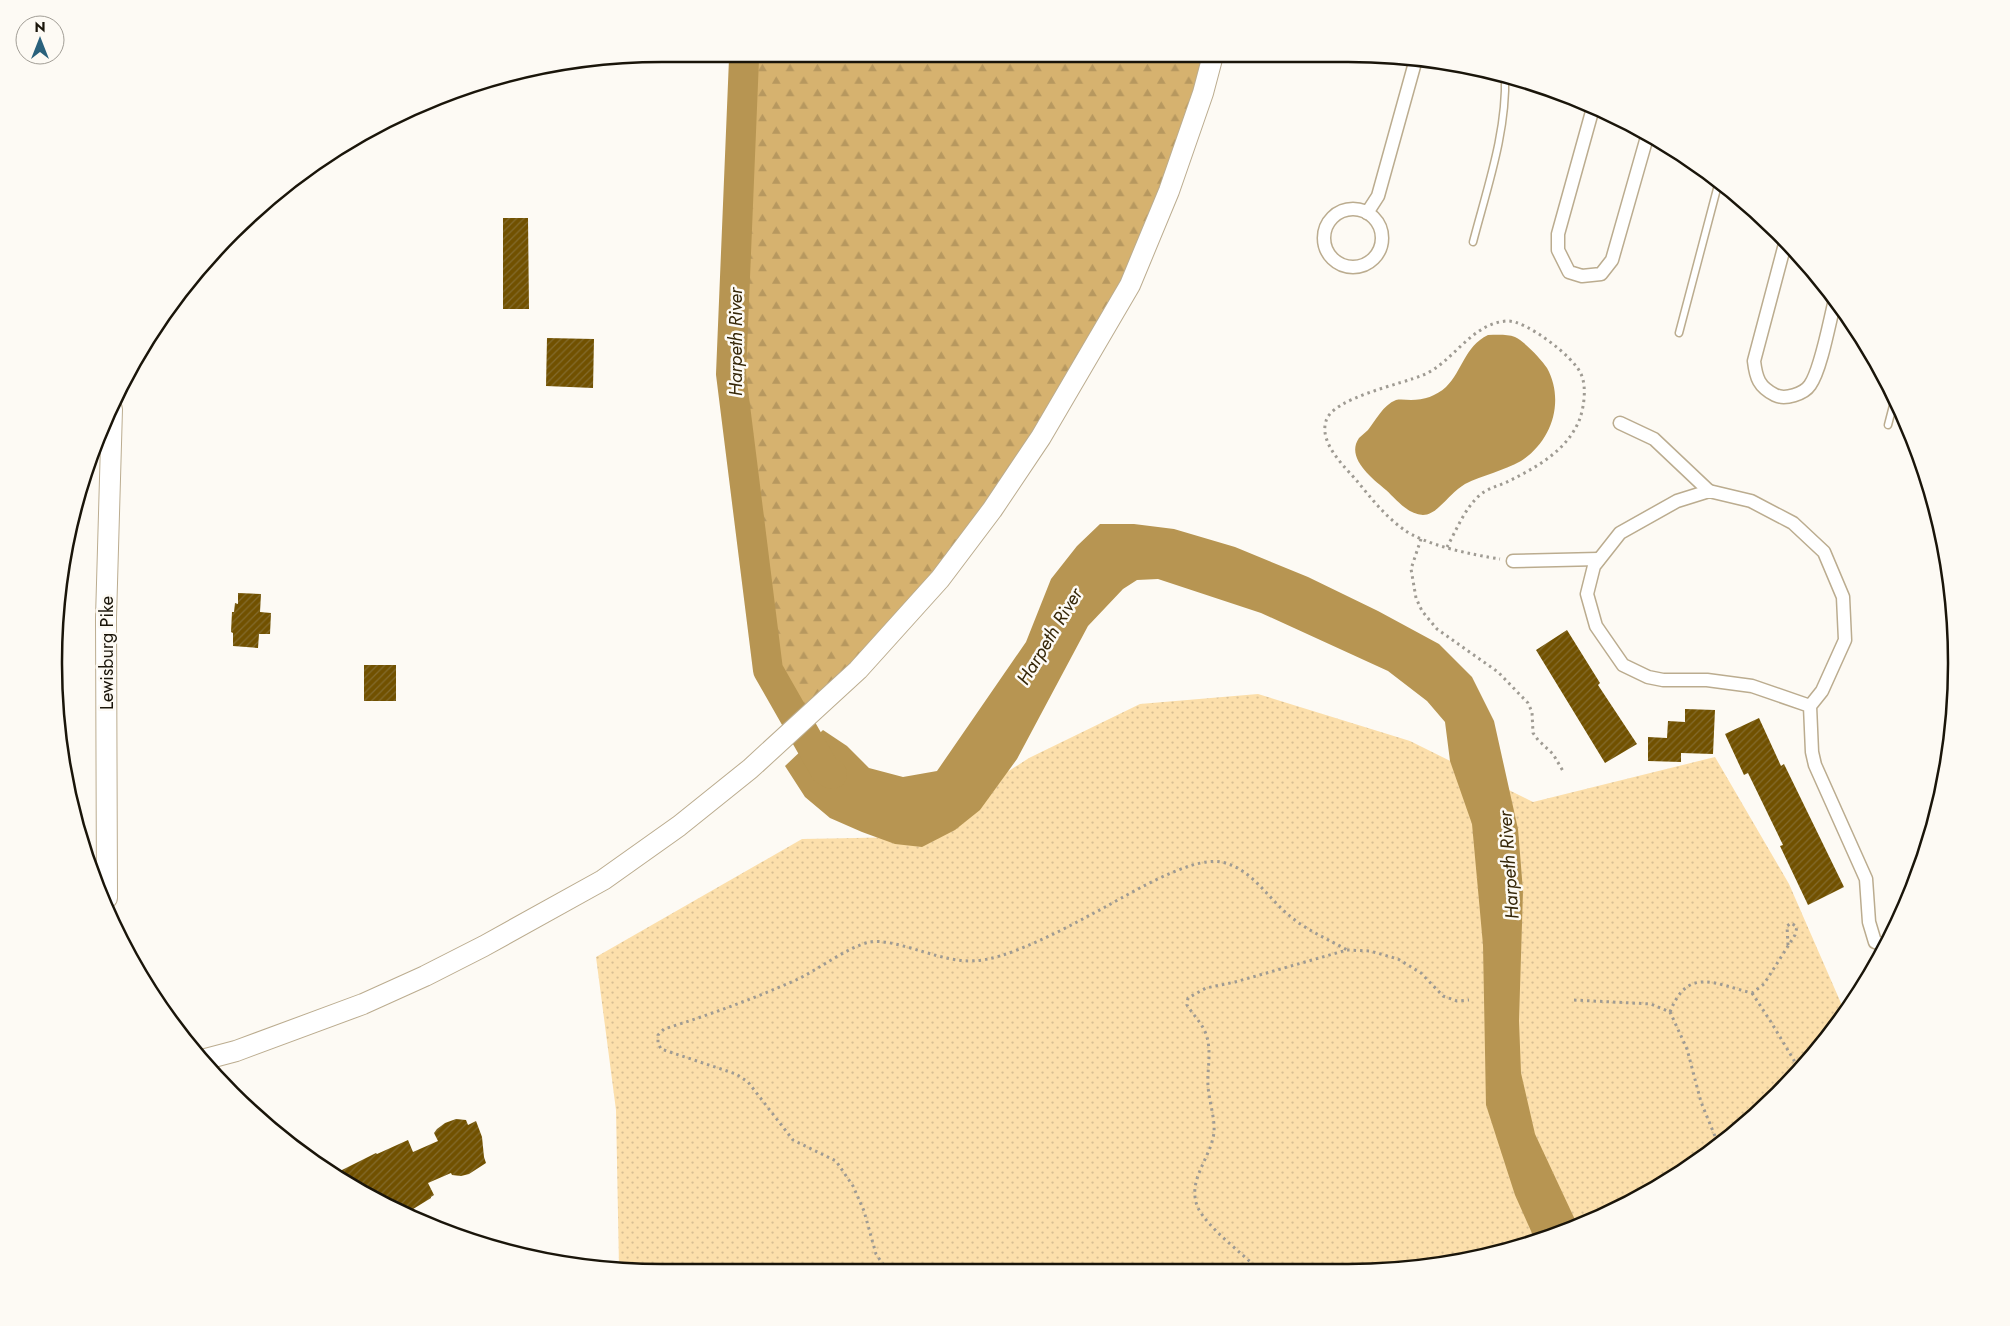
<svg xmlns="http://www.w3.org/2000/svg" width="2010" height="1326" font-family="Jost,sans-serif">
  <defs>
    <pattern id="grass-dots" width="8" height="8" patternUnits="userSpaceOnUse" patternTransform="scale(1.25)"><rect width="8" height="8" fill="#fcdfab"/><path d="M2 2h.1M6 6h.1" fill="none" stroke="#d7be92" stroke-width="1.8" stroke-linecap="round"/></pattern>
    <pattern id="forest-firs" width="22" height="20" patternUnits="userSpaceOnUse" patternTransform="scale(1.25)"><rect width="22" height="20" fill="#d6b26f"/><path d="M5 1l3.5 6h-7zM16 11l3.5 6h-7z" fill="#b7985f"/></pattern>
    <pattern id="building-hatch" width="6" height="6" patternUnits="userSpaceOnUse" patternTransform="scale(1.25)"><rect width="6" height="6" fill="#715100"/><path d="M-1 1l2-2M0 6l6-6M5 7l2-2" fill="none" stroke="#836b2e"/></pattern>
  </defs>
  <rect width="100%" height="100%" fill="#fdfaf4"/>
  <!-- grass -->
  <path fill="url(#grass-dots)" d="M1258 694 1410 741 1533 802 1715 757 1789 884 1844 1010 1805 1065 1718 1147 1616 1210 1504 1252 1387 1271 619 1267 616 1110 596 957 802 839 907 837 1029 758 1140 704Z"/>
  <!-- forest -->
  <path fill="url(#forest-firs)" d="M744 59H1212L1130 285 992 510 801 722 768 670 731 374Z"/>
  <!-- water -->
  <g fill="#b79552">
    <path d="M1488 335C1496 335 1507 334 1515 337 1524 341 1542 360 1547 368 1565 401 1552 441 1521 461 1503 471 1483 475 1465 484 1455 490 1448 499 1439 507 1435 511 1429 515 1423 515 1407 514 1396 499 1386 490 1373 479 1345 458 1359 438 1362 435 1365 433 1368 430 1376 420 1383 405 1396 400 1401 399 1406 400 1411 400 1424 400 1436 396 1446 387 1463 370 1464 347 1488 335Z"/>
    <path d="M1100 524H1134L1174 529 1235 547 1308 577 1378 611 1439 644 1472 677 1494 721 1518 829 1523 891 1519 1021 1521 1073 1535 1134 1577 1224 1535 1240 1515 1195 1486 1105 1483 945 1472 824 1450 761 1445 722 1427 701 1388 671 1261 613 1158 579 1137 580 1123 589 1088 626 1017 759 980 810 955 830 922 847 895 844 862 832 830 818 805 797 785 766 823 730 847 746 869 768 903 777 937 771 1026 642 1051 579 1077 546Z"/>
  </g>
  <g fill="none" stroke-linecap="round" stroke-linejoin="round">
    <!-- river -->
    <path stroke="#b79552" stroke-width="30" d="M744 59 731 374 768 670 825 770 832 774"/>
  </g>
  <!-- building -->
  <g fill="url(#building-hatch)">
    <path d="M503 218H528L529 309H503Z"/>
    <path d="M547 338 594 339 593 388 546 386Z"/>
    <path d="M238 593 261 594 260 612 271 613 270 634H259L258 648 233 646V633L231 632 232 612H234L235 603 238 604Z"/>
    <path d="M1567 630 1600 683 1598 685 1637 744 1605 763 1536 650Z"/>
    <rect x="364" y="665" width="32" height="36"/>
    <path d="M1685 709 1715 710 1713 754 1681 753V762L1648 761V737L1667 738 1668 721 1685 722Z"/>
    <path d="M1759 718 1781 766 1784 764 1844 887 1808 905 1780 846 1783 845 1748 773 1744 775 1725 734Z"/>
    <path d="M456 1119 466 1120 468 1125 476 1121 482 1137 484 1157 486 1163 469 1174 461 1176 452 1175 451 1173 428 1183 434 1195 431 1197V1198L405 1214 394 1210 338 1172 376 1153 377 1154 408 1140 413 1152 438 1141 434 1133 437 1129 445 1123Z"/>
  </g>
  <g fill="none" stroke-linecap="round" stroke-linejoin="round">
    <!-- lane casing -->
    <g stroke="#bbac8f" stroke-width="9">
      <g id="lane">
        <path d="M1473 242C1487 188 1507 132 1505 75"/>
        <path d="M1679 333 1718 185"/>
        <path d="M1888 425 1895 398"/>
      </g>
    </g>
    <!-- street casing -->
    <g stroke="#bbac8f" stroke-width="15">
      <g id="street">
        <path d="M1593 108 1558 234V250L1569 272 1582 276 1601 274 1612 260 1647 137"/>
        <circle cx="1353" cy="238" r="29"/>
        <path d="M1367 213 1378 196 1416 59"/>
        <path d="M1785 244 1754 361C1756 378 1759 387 1775 395 1785 400 1804 394 1810 385 1821 370 1830 319 1835 300"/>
        <path d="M1620 423 1654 439 1709 491"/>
        <path d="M1513 561 1599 559"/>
        <path d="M1810 706 1752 686 1707 680H1663L1648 677 1623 665 1596 626 1587 594 1594 566 1620 533 1677 501 1709 491 1751 501 1793 523 1824 552 1843 597 1845 640 1822 691 1810 706 1812 752 1815 765 1866 879 1869 922 1875 942 1885 945"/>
      </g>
    </g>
    <!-- primary casing -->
    <g stroke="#bbac8f" stroke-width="22">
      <g id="primary">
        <path d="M107 898 106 618 112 409"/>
        <path d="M202 1060 236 1051 363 1004 425 976 484 946 603 880 679 826 750 769 858 670 940 579 992 510 1041 437 1130 285 1169 191 1203 93 1212 59"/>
      </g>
    </g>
    <!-- path -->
    <g stroke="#9f9b93" stroke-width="3" stroke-dasharray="2.5 4" stroke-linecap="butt">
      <path d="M1421 539 1411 569 1416 598 1422 611 1437 629 1498 672 1528 703 1532 712 1533 733 1538 740 1553 754 1563 771"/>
      <path d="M1447 547C1457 529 1467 503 1484 492 1492 487 1501 485 1509 481 1537 467 1566 451 1579 421 1584 408 1587 387 1581 374 1574 357 1526 320 1507 321 1471 323 1453 363 1423 375 1402 384 1332 398 1326 421 1319 443 1344 466 1357 481 1371 498 1385 516 1403 529 1424 545 1473 555 1500 559"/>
      <path d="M1752 993 1771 1022 1798 1067 1801 1068"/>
      <path d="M1574 1000 1651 1004 1670 1012 1687 1049 1701 1102 1719 1146"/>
      <path d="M1670 1012C1688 966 1715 984 1752 993L1764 984 1795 935 1797 927 1791 923 1787 926 1788 945"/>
      <path d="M889 1269 882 1263 876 1254 864 1211 853 1186 836 1161 793 1140 748 1082 736 1074 661 1049 658 1043V1035L664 1029C709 1015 753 999 796 980 818 970 847 947 870 942 881 940 896 944 907 947 953 960 969 969 1017 950 1043 940 1068 927 1092 914 1122 899 1188 856 1221 862 1252 868 1268 899 1291 917 1308 931 1328 939 1347 950"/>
      <path d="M1259 1270C1243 1254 1208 1228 1198 1208 1186 1180 1211 1159 1214 1132 1215 1118 1209 1101 1208 1086 1207 1069 1212 1051 1206 1034 1202 1023 1193 1015 1187 1005L1188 998 1206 988 1235 982 1347 950 1370 951 1398 959 1421 973 1443 996 1457 1001 1469 1000"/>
    </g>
    <!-- lane -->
    <use href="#lane" stroke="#fff" stroke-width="6"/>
    <!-- street -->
    <use href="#street" stroke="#fff" stroke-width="12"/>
    <!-- primary -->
    <use href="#primary" stroke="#fff" stroke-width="20"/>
  </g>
  <g text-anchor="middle" stroke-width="5" stroke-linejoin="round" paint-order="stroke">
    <!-- street labels -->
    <g font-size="18" fill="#1a150a" stroke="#fdfaf4">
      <text transform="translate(107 653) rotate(-90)" y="6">Lewisburg Pike</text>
    </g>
    <!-- water labels -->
    <g font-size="19" font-style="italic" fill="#362708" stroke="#fdfaf4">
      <text transform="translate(735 342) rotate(-90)" y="7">Harpeth River</text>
      <text transform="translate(1049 636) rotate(-59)" y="7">Harpeth River</text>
      <text transform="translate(1508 865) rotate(-94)" y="7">Harpeth River</text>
    </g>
  </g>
  <!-- crop -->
  <path d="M0 0H2010V1326H0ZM662 62H1348A600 600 0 0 1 1948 662V664A600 600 0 0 1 1348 1264H662A600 600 0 0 1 62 664V662A600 600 0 0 1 662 62Z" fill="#fdfaf4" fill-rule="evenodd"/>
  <path fill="none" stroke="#1a150a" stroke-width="2.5" d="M662 62H1348A600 600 0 0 1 1948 662V664A600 600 0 0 1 1348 1264H662A600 600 0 0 1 62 664V662A600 600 0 0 1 662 62Z"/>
  <!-- north arrow -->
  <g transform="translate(40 40)"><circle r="24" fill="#fdfaf4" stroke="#a29e96"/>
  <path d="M0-4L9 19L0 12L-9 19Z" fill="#2a617c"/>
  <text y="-8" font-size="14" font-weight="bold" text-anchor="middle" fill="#1a150a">N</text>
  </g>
</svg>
